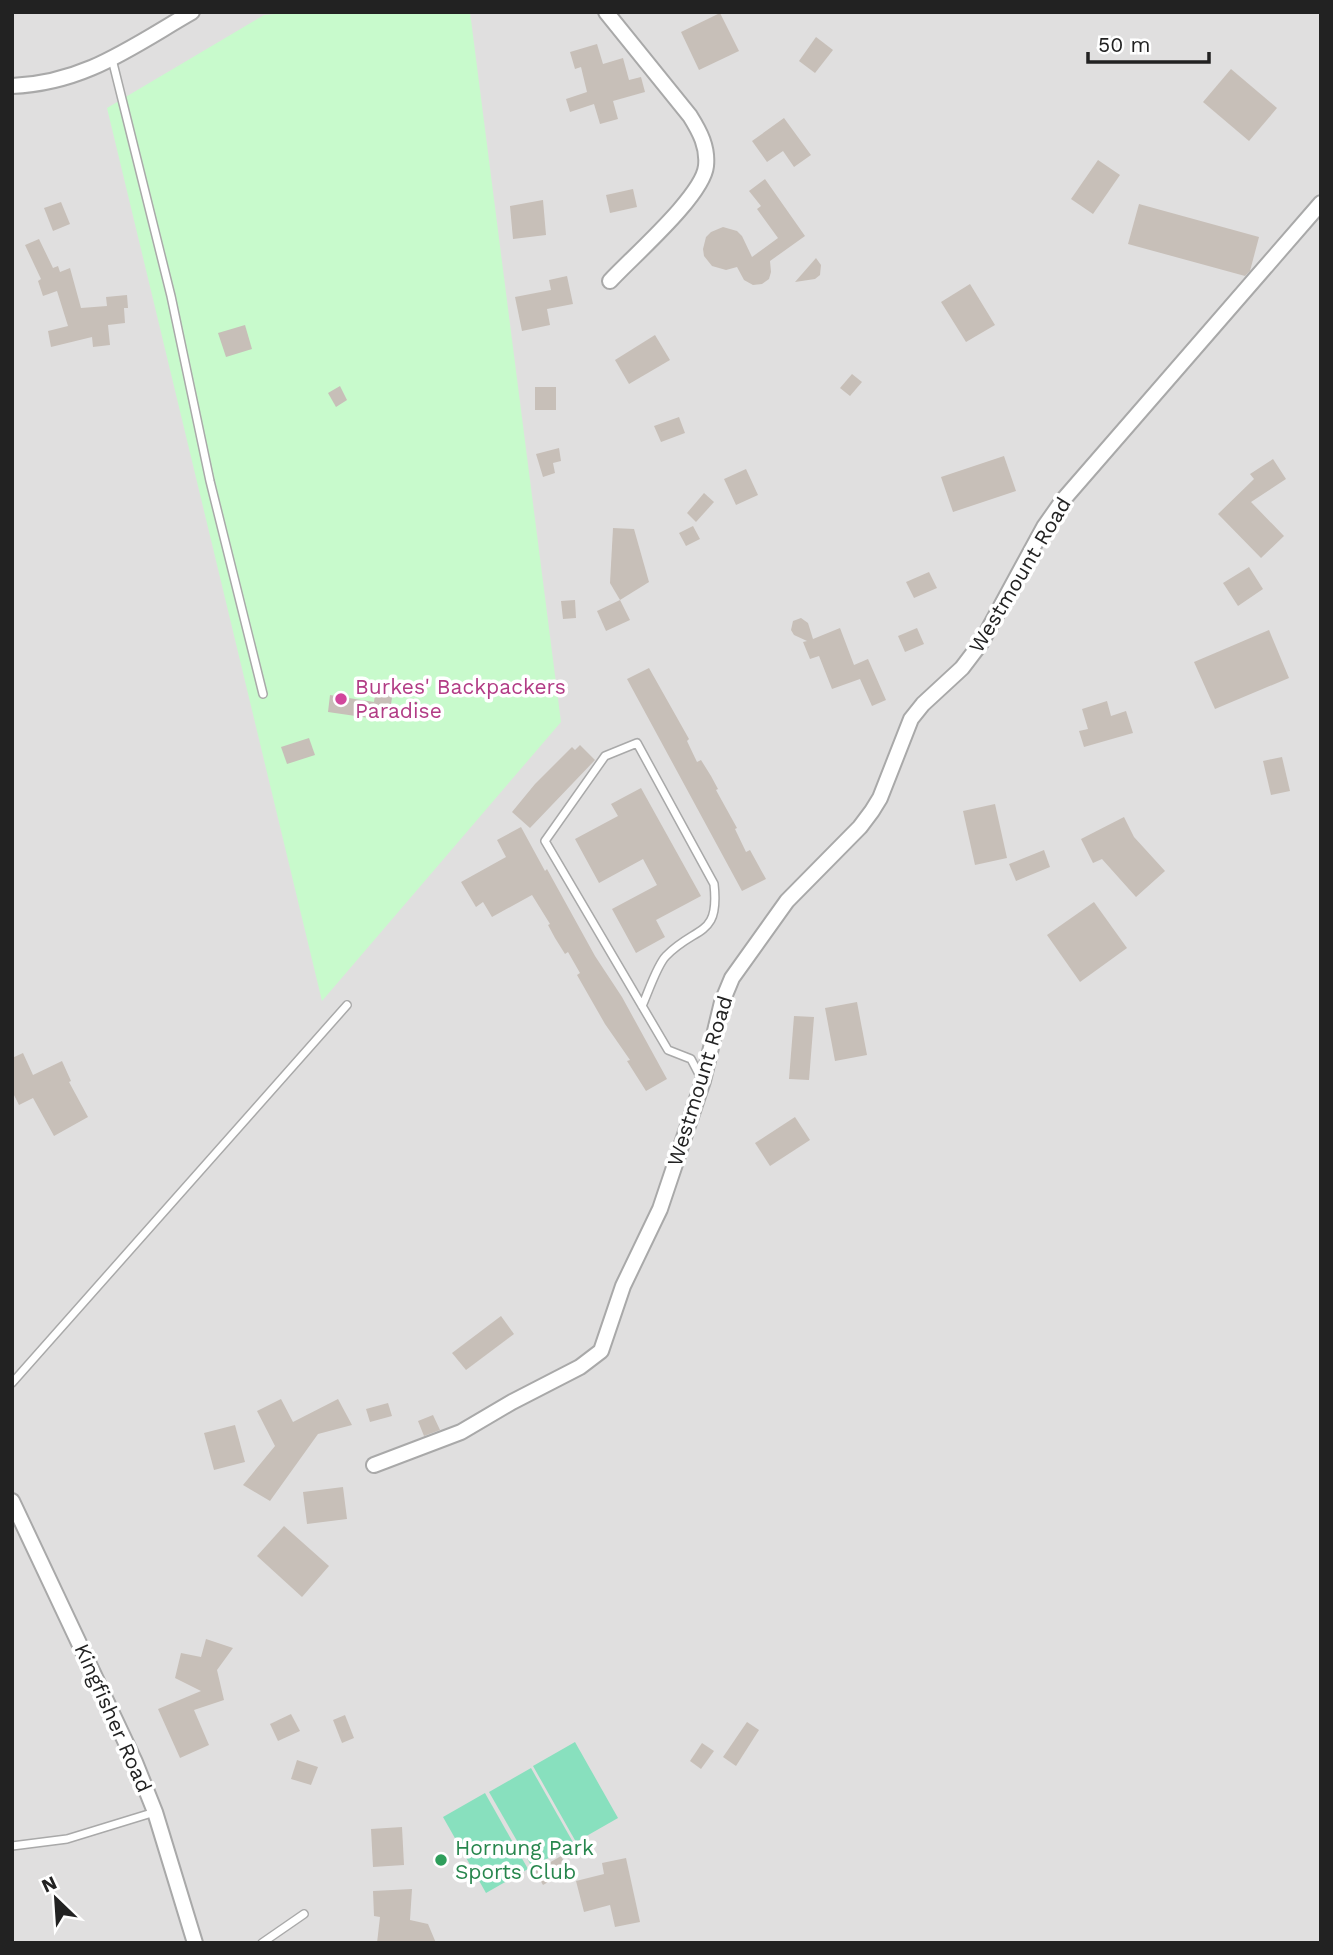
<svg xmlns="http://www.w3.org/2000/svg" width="1333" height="1955" font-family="'Work Sans',sans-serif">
  <rect width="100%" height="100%" fill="#f2efe9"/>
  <!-- residential -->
  <rect fill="#e0dfdf" x="12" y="12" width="1309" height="1931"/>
  <!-- park -->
  <path fill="#c8facc" d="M298 12H470L561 722 322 1001 107 108 264 15Z"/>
  <!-- pitch -->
  <g fill="#88e0be">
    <path d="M575 1742 618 1818 576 1842 533 1766Z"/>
    <path d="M531 1768 574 1844 532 1867 489 1792Z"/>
    <path d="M485 1793 528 1869 486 1893 443 1817Z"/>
  </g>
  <!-- building -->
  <g fill="#c7bfb8">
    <path d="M720 13 739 51 699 70 681 32Z"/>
    <path d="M816 37 833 50 815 73 799 61Z"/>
    <path d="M597 44 603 64 623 58 629 80 641 77 645 92 613 101 618 119 600 124 594 104 570 112 566 99 587 92 581 67 575 69 570 52Z"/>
    <path d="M1231 69 1277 108 1249 141 1203 102Z"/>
    <path d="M784 118 811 155 794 167 783 151 767 162 752 141Z"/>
    <path d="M1098 160 1120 175 1093 214 1071 199Z"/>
    <path d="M765 179 805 236 770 261 771 272 769 279 762 284 753 285 744 280 737 267 726 270 712 266 704 256 703 249 706 237 711 232 723 227 737 231 742 236 752 257 778 238 757 209 761 206 749 191Z"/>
    <path d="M633 189 637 207 610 213 606 195Z"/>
    <path d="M543 200 546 235 513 239 510 206Z"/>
    <path d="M61 202 70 224 53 231 44 208Z"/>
    <path d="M1139 204 1259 237 1250 271 1245 276 1128 244Z"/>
    <path d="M39 239 53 268 58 266 60 272 70 268 81 308 107 306 106 297 127 295 128 308H124L125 323 108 325 110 345 93 347 92 337 51 347 48 331 68 326 57 291 43 296 38 281 41 279 25 245Z"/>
    <path d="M816 258 821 265 820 275 815 279 795 282Z"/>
    <path d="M567 276 573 304 547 309 550 325 522 331 515 297 551 290 549 280Z"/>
    <path d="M970 284 995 325 966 342 941 302Z"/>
    <path d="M245 325 252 349 226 357 218 333Z"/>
    <path d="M655 335 670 360 629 384 615 360Z"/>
    <path d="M852 374 862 382 850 396 840 388Z"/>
    <path d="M340 386 347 400 336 407 328 393Z"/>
    <rect x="535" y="387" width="21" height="23"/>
    <path d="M679 417 685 433 661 442 654 426Z"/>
    <path d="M559 448 561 461 553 463 555 473 543 477 536 454Z"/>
    <path d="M1004 456 1016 491 953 512 941 477Z"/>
    <path d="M1273 459 1286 479 1251 502 1284 536 1261 558 1218 514 1254 479 1250 474Z"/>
    <path d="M746 469 758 495 736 505 724 479Z"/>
    <path d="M704 493 714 502 696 522 687 513Z"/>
    <path d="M693 526 700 539 686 546 679 533Z"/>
    <path d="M613 528 634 529 649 582 620 600 610 583Z"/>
    <path d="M1249 567 1263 589 1238 606 1223 583Z"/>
    <path d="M929 572 937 588 914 598 906 582Z"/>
    <path d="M575 600 576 618 563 619 561 601Z"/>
    <path d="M620 600 630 620 606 631 597 611Z"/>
    <path d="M801 618 808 623 813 639 840 628 854 665 868 659 886 700 872 706 860 679 832 689 819 656 810 659 803 642 807 641 794 635 791 630 793 621Z"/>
    <path d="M917 628 924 644 905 652 898 636Z"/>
    <path d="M1269 630 1289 678 1215 709 1194 662Z"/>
    <path d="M649 668 689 739 687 741 697 762 701 760 711 776 718 789 716 790 737 828 735 829 746 852 750 850 766 879 742 891 627 679Z"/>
    <path d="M377 682 394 685 389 717 383 720 328 712 330 695 374 702Z"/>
    <path d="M1107 701 1111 716 1126 711 1133 733 1084 747 1079 731 1088 729 1082 709Z"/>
    <path d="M309 738 315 755 287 764 281 747Z"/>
    <path d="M580 745 595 760 530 828 512 812 535 784 572 747 575 750Z"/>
    <path d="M1282 757 1290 791 1271 795 1263 761Z"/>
    <path d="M641 788 701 896 656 920 665 937 636 953 612 909 657 885 643 859 599 883 575 839 618 816 611 804Z"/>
    <path d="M995 804 1007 858 975 865 963 811Z"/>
    <path d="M1124 817 1134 837 1165 871 1136 897 1102 859 1093 863 1081 839Z"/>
    <path d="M521 827 545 871 547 869 595 956 622 997 667 1079 646 1091 627 1061 630 1060 605 1024 577 975 580 973 568 952 565 954 555 938 548 925 550 924 532 895 492 917 483 902 476 907 461 882 506 857 497 840Z"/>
    <path d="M1044 850 1050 867 1016 881 1009 864Z"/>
    <path d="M1094 902 1127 948 1080 982 1047 935Z"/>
    <path d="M857 1002 867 1055 835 1061 825 1008Z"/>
    <path d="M794 1016 814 1017 809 1080 789 1079Z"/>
    <path d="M23 1053 33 1075 62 1061 71 1081 69 1082 88 1117 54 1136 33 1098 19 1105 12 1091V1058Z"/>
    <path d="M795 1117 810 1140 770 1166 755 1143Z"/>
    <path d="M501 1316 514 1334 466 1370 452 1353Z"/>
    <path d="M281 1399 293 1422 338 1399 352 1425 318 1434 270 1501 243 1485 275 1446 257 1411Z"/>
    <path d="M388 1403 392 1416 370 1422 366 1409Z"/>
    <path d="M433 1415 440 1430 424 1436 418 1421Z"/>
    <path d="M235 1425 245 1462 214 1470 204 1433Z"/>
    <path d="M343 1487 347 1519 307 1524 303 1492Z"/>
    <path d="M284 1526 329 1566 302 1597 257 1556Z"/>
    <path d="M206 1639 233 1648 217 1670 224 1700 194 1710 209 1745 180 1758 158 1709 201 1691 175 1678 181 1653 201 1657Z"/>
    <path d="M291 1714 300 1731 278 1741 270 1724Z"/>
    <path d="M345 1715 354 1738 342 1743 333 1720Z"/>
    <path d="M747 1722 759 1730 736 1766 723 1757Z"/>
    <path d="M702 1743 714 1751 701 1769 690 1761Z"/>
    <path d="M297 1760 318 1767 311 1785 291 1779Z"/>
    <path d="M402 1827 404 1865 373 1867 371 1829Z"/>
    <path d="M561 1856 569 1870 543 1885 535 1871Z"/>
    <path d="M626 1858 640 1922 615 1927 610 1905 584 1912 576 1881 604 1874 602 1863Z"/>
    <path d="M412 1889 410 1920 428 1924 436 1943H377L380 1917 374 1916 373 1891Z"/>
  </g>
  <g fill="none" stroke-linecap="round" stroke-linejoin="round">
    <!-- lane casing -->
    <g stroke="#a9a9a9" stroke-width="10">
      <g id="lane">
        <path d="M112 59 171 296 210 481 263 694"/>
        <path d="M642 1006C648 993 657 965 666 956 696 925 720 938 714 884L637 743 605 756 545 841 668 1050 691 1059 702 1080"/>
        <path d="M12 1383 347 1005"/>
        <path d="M12 1846 67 1839 155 1812"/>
        <path d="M262 1943 304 1914"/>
      </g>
    </g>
    <!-- street casing -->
    <g stroke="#a9a9a9" stroke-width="18">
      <g id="street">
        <path d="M606 12 690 116C700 132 708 147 706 166 703 196 632 257 610 281"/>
        <path d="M12 86C85 83 131 47 192 12"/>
        <path d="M374 1465 461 1432 512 1402 580 1367 601 1351 623 1286 660 1209 703 1081 722 1002 732 978 787 901 860 827 872 811 880 798 911 719 923 704 962 668 981 643 1044 527 1063 500 1321 203"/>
        <path d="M12 1501 135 1762 155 1812 195 1943"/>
      </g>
    </g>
    <!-- lane -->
    <use href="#lane" stroke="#fff" stroke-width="7"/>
    <!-- street -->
    <use href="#street" stroke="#fff" stroke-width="14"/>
  </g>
  <!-- markers -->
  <circle fill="#d1479c" stroke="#fff" stroke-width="2.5" cx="341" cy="699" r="7"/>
  <circle fill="#2e9e5b" stroke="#fff" stroke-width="2.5" cx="441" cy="1860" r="7"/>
  <g text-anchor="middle" stroke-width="7" stroke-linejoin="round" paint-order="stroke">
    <!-- street labels -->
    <g font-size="21" fill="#222" stroke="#fff">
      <text transform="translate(1020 575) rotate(-59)" y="7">Westmount Road</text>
      <text transform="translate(700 1081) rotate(-73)" y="7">Westmount Road</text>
      <text transform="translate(113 1718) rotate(66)" y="7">Kingfisher Road</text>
    </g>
    <!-- hotel labels -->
    <g font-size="21" fill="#b23c85" stroke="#fff" text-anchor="start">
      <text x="355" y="694">Burkes' Backpackers<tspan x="355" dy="24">Paradise</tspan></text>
    </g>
    <!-- leisure labels -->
    <g font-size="21" fill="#27864d" stroke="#fff" text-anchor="start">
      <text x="455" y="1855">Hornung Park<tspan x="455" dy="24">Sports Club</tspan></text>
    </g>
  </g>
  <!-- border -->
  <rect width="1333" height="1955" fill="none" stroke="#222222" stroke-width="28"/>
  <!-- north arrow -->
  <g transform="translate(56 1899) rotate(335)" stroke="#ffffff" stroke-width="5" paint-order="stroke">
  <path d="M0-5L12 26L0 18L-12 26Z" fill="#222222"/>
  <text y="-10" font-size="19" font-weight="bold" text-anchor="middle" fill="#222222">N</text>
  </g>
  <!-- scale -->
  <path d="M1088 52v10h121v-10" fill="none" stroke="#222222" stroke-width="3.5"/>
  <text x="1098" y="52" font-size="21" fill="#222222" stroke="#ffffff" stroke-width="5" paint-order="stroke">50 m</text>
</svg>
